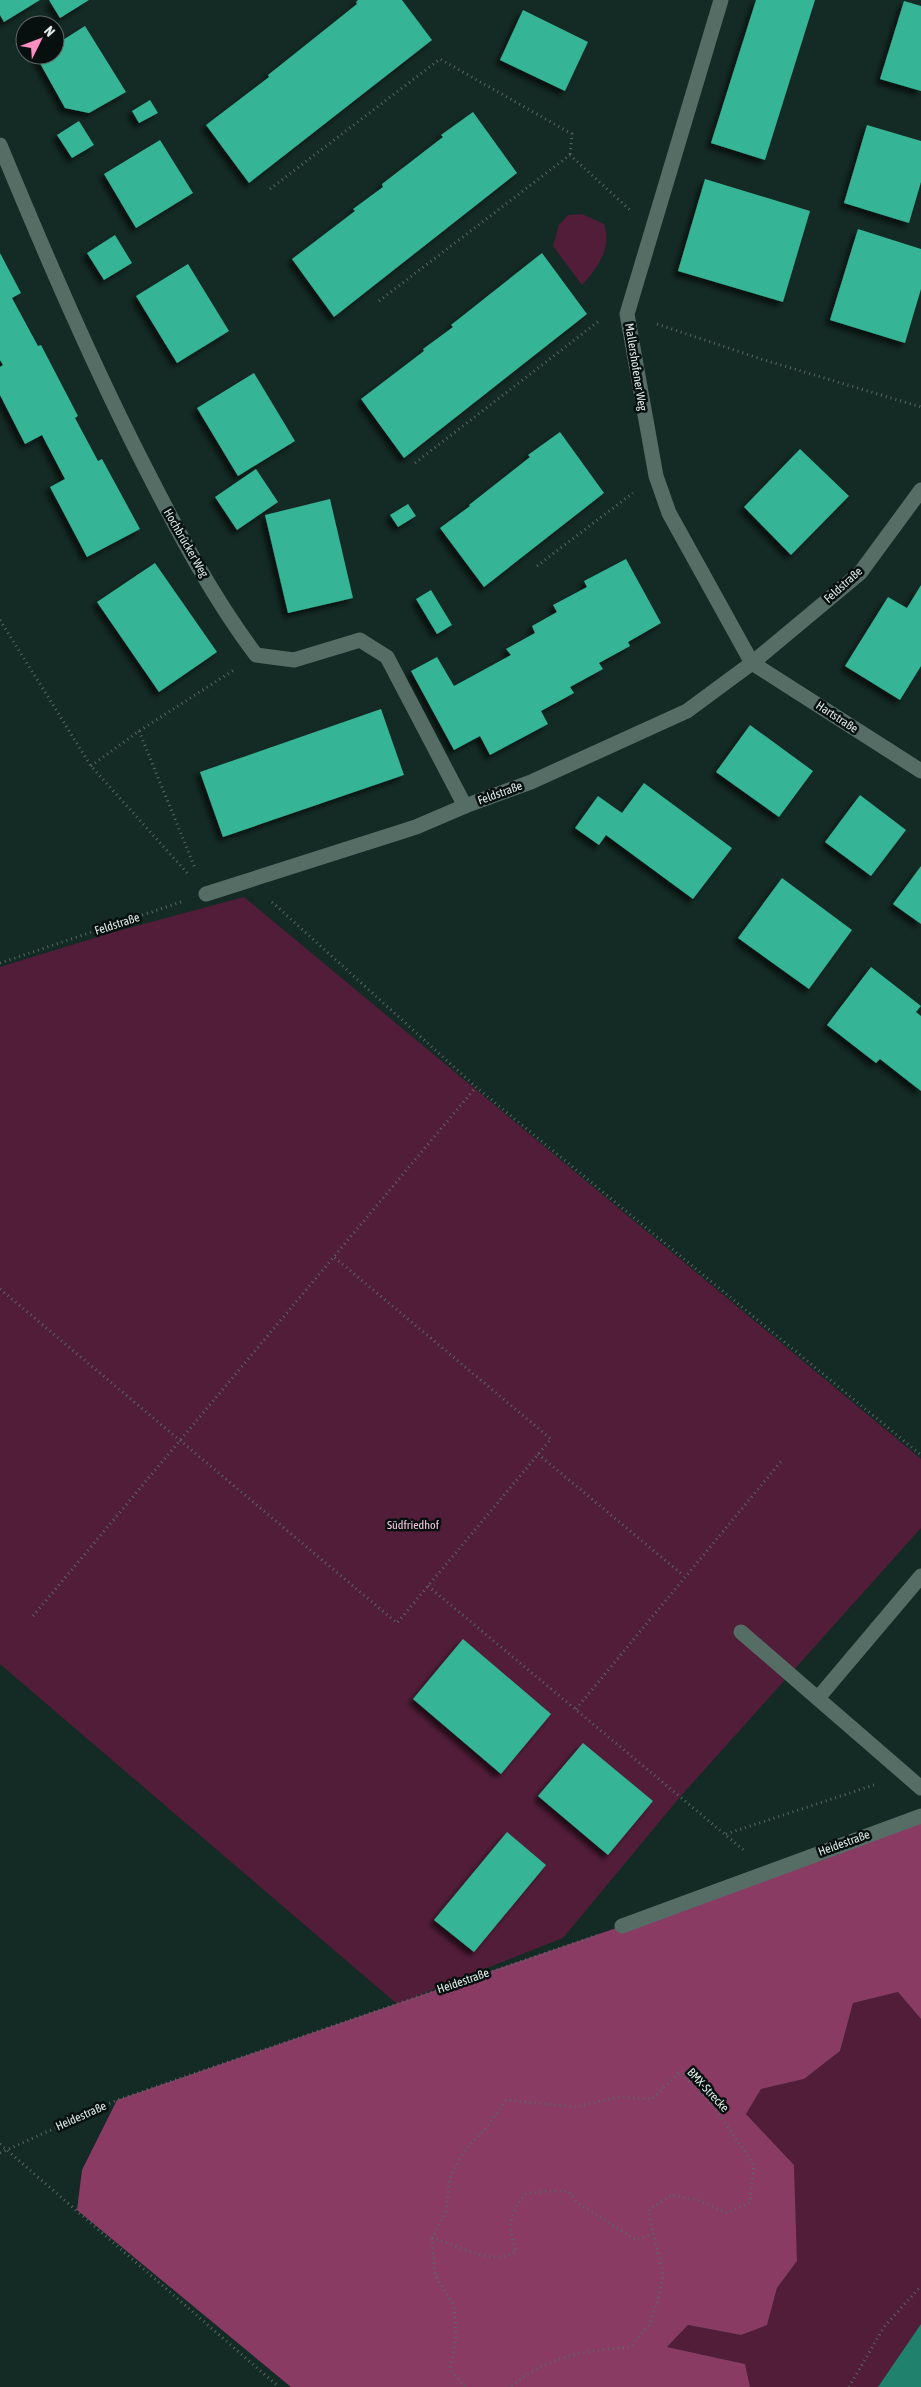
<svg xmlns="http://www.w3.org/2000/svg" width="921" height="2387" font-family="'Asap Condensed',sans-serif">
  <defs>
    <filter id="shadow"><feDropShadow dx="-4.5" dy="4.5" stdDeviation="2.5" flood-color="#0009"/></filter>
  </defs>
  <rect width="100%" height="100%" fill="#142a24"/>
  <!-- green -->
  <g fill="#521d39">
    <path d="M582 214 604 224C612 249 598 267 582 285L553 246 559 225 568 215Z"/>
    <path d="M244 897 921 1459V1528L680 1797 563 1938 397 2004 0 1664V967L114 932Z"/>
    <path d="M898 1992 921 2019V2324L878 2387H750L745 2364 667 2347 688 2325 741 2335 767 2324 777 2288 797 2261 794 2165 746 2114 761 2089 804 2079 840 2051 853 2003Z"/>
  </g>
  <!-- forest -->
  <path fill="#8a3b64" d="M921 1816V2019L898 1992 853 2003 840 2051 804 2079 761 2089 746 2114 794 2165 797 2261 777 2288 767 2325 741 2335 688 2325 667 2347 745 2364 750 2387H291L77 2210 82 2170 117 2100 622 1926Z"/>
  <!-- water -->
  <path fill="#20826c" d="M921 2324V2387H878Z"/>
  <!-- building -->
  <g fill="#34b496" filter="url(#shadow)">
    <path d="M0 0H40L4 22 0 15Z"/>
    <path d="M49 0H89L60 18Z"/>
    <path d="M358 0H402L432 40 249 183 206 125 269 77 268 75 357 4 356 2Z"/>
    <path d="M756 0H815L765 160 711 143Z"/>
    <path d="M904 1 921 6V91L880 79Z"/>
    <path d="M523 10 588 42 565 91 500 60Z"/>
    <path d="M85 26 126 92 89 113 65 108 36 56 55 55V45Z"/>
    <path d="M150 100 158 113 139 123 132 111Z"/>
    <path d="M473 112 517 173 334 317 292 259 355 211 353 209 383 187 382 184 443 137 441 135Z"/>
    <path d="M79 121 94 145 72 158 57 135Z"/>
    <path d="M867 125 921 141V182L909 223 844 203Z"/>
    <path d="M160 140 193 193 136 228 104 174Z"/>
    <path d="M705 179 810 211 783 302 678 271Z"/>
    <path d="M858 229 921 249V289L905 343 830 320Z"/>
    <path d="M115 235 132 263 104 280 87 253Z"/>
    <path d="M0 253 21 293 12 298 38 346 41 345 78 416 75 418 98 461 102 459 140 529 87 557 50 487 65 479 42 435 25 444 0 395V367L3 365 0 360Z"/>
    <path d="M542 253 587 314 404 458 361 399 424 351 423 349 453 327 451 325Z"/>
    <path d="M188 264 229 331 177 363 136 296Z"/>
    <path d="M254 373 295 441 238 476 197 408Z"/>
    <path d="M560 432 604 493 484 587 440 528 470 506 469 505 530 457 528 455Z"/>
    <path d="M800 449 849 496 791 555 744 507Z"/>
    <path d="M256 469 278 502 237 530 215 497Z"/>
    <path d="M330 499 353 598 288 613 265 515Z"/>
    <path d="M408 504 416 516 398 527 390 515Z"/>
    <path d="M626 559 661 623 628 642 630 646 599 663 603 669 570 687 574 693 541 711 548 724 490 755 480 736 454 750 411 671 437 657 454 686 511 655 506 649 535 633 532 626 557 612 553 605 587 587 584 581Z"/>
    <path d="M155 563 217 652 159 692 97 602Z"/>
    <path d="M921 585V666L900 700 845 666 888 597 907 608Z"/>
    <path d="M431 590 452 625 437 634 416 599Z"/>
    <path d="M381 709 404 775 223 837 200 772Z"/>
    <path d="M750 725 813 771 779 817 716 772Z"/>
    <path d="M644 783 732 848 693 899 606 835 599 845 575 828 598 796 622 813Z"/>
    <path d="M860 795 906 830 871 876 825 842Z"/>
    <path d="M921 866V924L893 904Z"/>
    <path d="M782 878 852 930 809 989 738 938Z"/>
    <path d="M871 967 921 1006 916 1012 921 1016V1091L880 1059 876 1063 827 1025Z"/>
    <path d="M463 1639 551 1714 501 1774 413 1699Z"/>
    <path d="M583 1743 653 1801 608 1855 538 1796Z"/>
    <path d="M507 1832 546 1865 474 1952 434 1920Z"/>
  </g>
  <g fill="none" stroke-linecap="round" stroke-linejoin="round">
    <!-- path -->
    <g stroke="#566963" stroke-width="3" stroke-dasharray="1 4" stroke-linecap="butt">
      <path d="M270 189 440 59 572 134 570 155"/>
      <path d="M379 301 570 155 630 210"/>
      <path d="M657 324 761 359 921 407"/>
      <path d="M415 463 599 321"/>
      <path d="M537 566 633 493"/>
      <path d="M0 620 91 766 189 875"/>
      <path d="M139 731 195 868"/>
      <path d="M91 766 139 731 234 670"/>
      <path d="M272 902 476 1087 921 1455"/>
      <path d="M0 963 181 902"/>
      <path d="M0 1289 397 1623 551 1439 334 1257"/>
      <path d="M538 1454 684 1576"/>
      <path d="M428 1586 746 1852"/>
      <path d="M33 1616 476 1087"/>
      <path d="M576 1709 783 1459"/>
      <path d="M726 1834 874 1785"/>
      <path d="M0 2144 279 2387"/>
      <path d="M0 2153 117 2100 598 1935"/>
      <path d="M432 2238C452 2243 475 2257 497 2257 503 2257 510 2254 516 2252 508 2226 508 2217 525 2194L548 2191H568L578 2203 636 2240 653 2234"/>
      <path d="M465 2387 450 2369 456 2337 454 2305 435 2275 432 2238 446 2212 450 2178 464 2151 487 2127 506 2100 577 2107 618 2097 652 2099 680 2072 713 2105 754 2165 750 2202 727 2213 698 2200 671 2195 648 2211 663 2275 659 2296 650 2324 630 2347C587 2350 544 2357 511 2387"/>
      <path d="M849 2387 884 2327 921 2286"/>
    </g>
    <!-- minor -->
    <g stroke="#556d65" stroke-width="15">
      <path d="M721 0 627 314 656 476 669 513 752 663 921 771"/>
      <path d="M0 145C46 256 93 366 148 473 180 536 214 599 256 655L294 660 360 640 387 657 465 806"/>
      <path d="M206 894 416 827 465 806 531 782 687 711 752 663 860 573 921 490"/>
      <path d="M741 1632 921 1788"/>
      <path d="M818 1698 921 1576"/>
      <path d="M622 1926 921 1816"/>
    </g>
  </g>
  <g text-anchor="middle" stroke-width="5" stroke-linejoin="round" paint-order="stroke">
    <!-- street labels -->
    <g font-size="12" fill="#ddeae6" stroke="#07100e">
      <text transform="translate(636 367) rotate(81)" y="4">Mallershofener Weg</text>
      <text transform="translate(186 543) rotate(60)" y="4">Hochbrücker Weg</text>
      <text transform="translate(843 585) rotate(-42)" y="4">Feldstraße</text>
      <text transform="translate(837 717) rotate(33)" y="4">Hartstraße</text>
      <text transform="translate(500 793) rotate(-20)" y="4">Feldstraße</text>
      <text transform="translate(117 924) rotate(-18)" y="4">Feldstraße</text>
      <text transform="translate(844 1843) rotate(-20)" y="4">Heidestraße</text>
      <text transform="translate(463 1981) rotate(-19)" y="4">Heidestraße</text>
      <text transform="translate(708 2090) rotate(47)" y="4">BMX-Strecke</text>
      <text transform="translate(81 2116) rotate(-24)" y="4">Heidestraße</text>
    </g>
    <!-- park labels -->
    <g font-size="12" fill="#f7c8dd" stroke="#07100e">
      <text x="413" y="1529">Südfriedhof</text>
    </g>
  </g>
  <!-- north arrow -->
  <g transform="translate(40 40) rotate(48)"><circle r="24" fill="#07100e" stroke="#5d6764"/>
  <path d="M0-4L9 19L0 12L-9 19Z" fill="#fb8fc4"/>
  <text y="-8" font-size="14" font-weight="bold" text-anchor="middle" fill="#ddeae6">N</text>
  </g>
</svg>
